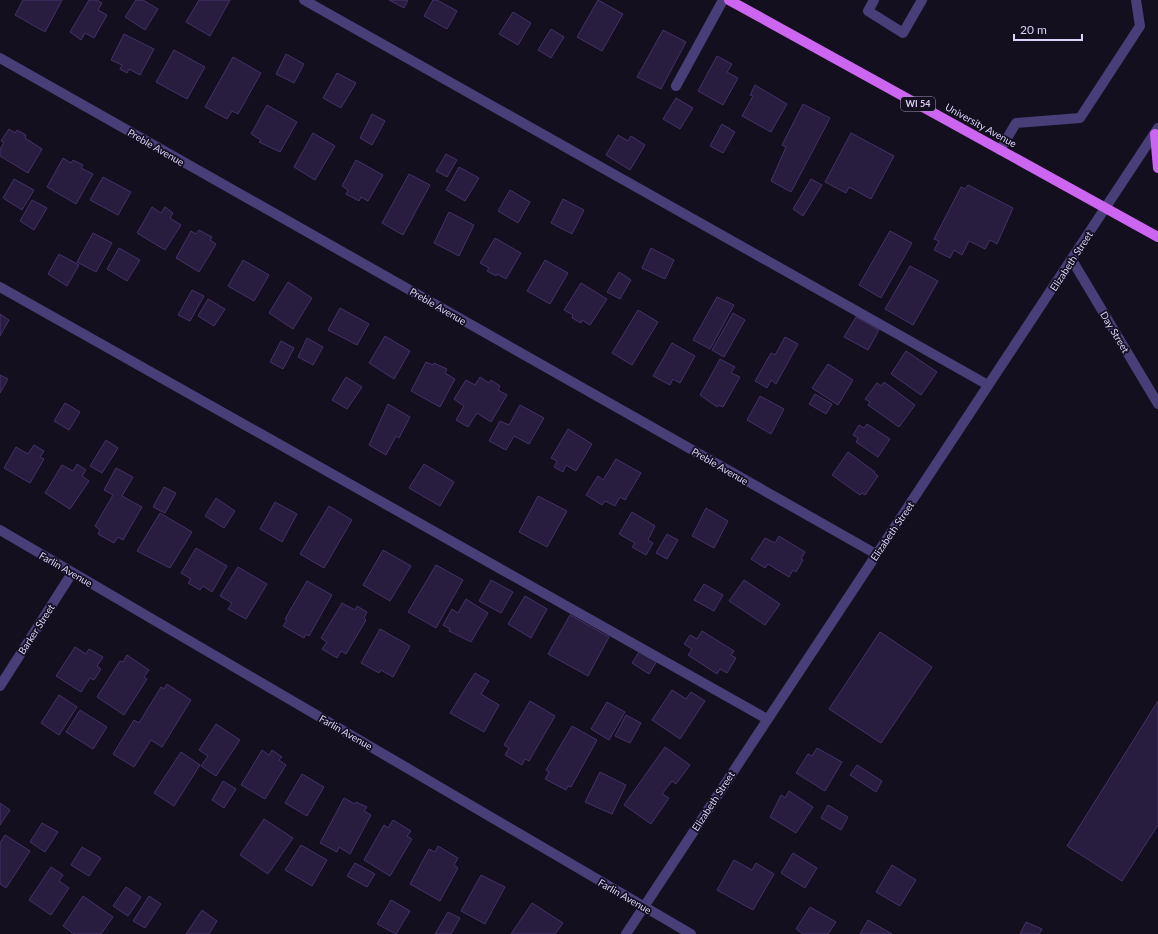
<svg xmlns="http://www.w3.org/2000/svg" width="1158" height="934" font-family="Lato,sans-serif">
  <rect width="100%" height="100%" fill="#140f1f"/>
  <!-- building -->
  <g fill="#281d3e" stroke="#433268">
    <path d="M23 0H62L45 32 15 15Z"/>
    <path d="M89 0H97L102 3 98 10 107 15 94 38 85 33 81 40 70 32Z"/>
    <path d="M136 0H143L158 9 145 30 125 17Z"/>
    <path d="M199 0H230L210 36 186 22Z"/>
    <path d="M389 0H408L404 8Z"/>
    <path d="M433 0H437L457 11 447 29 424 16Z"/>
    <path d="M598 0 623 14 602 51 577 37Z"/>
    <path d="M513 12 531 23 518 45 499 34Z"/>
    <path d="M551 29 564 37 551 58 538 50Z"/>
    <path d="M663 30 686 42 661 89 637 77Z"/>
    <path d="M124 34 154 49 140 75 129 69 127 73 120 69 122 65 111 60Z"/>
    <path d="M174 50 205 67 187 99 156 82Z"/>
    <path d="M286 54 304 64 294 83 276 74Z"/>
    <path d="M717 56 732 64 727 72 738 78 723 105 698 91Z"/>
    <path d="M233 57 261 73 238 114 232 111 227 119 205 107Z"/>
    <path d="M337 73 356 83 341 108 323 98Z"/>
    <path d="M755 85 787 104 771 132 742 116 753 96 750 95Z"/>
    <path d="M676 98 693 108 680 129 663 119Z"/>
    <path d="M803 104 830 118 791 192 771 181 786 147 782 145Z"/>
    <path d="M267 105 297 122 280 152 259 142 261 140 251 134Z"/>
    <path d="M372 114 385 121 372 145 360 138Z"/>
    <path d="M722 124 735 132 723 153 710 146Z"/>
    <path d="M9 129 15 133 17 130 26 135 25 138 42 149 28 173 0 156V150L4 142 1 141Z"/>
    <path d="M313 133 335 146 315 180 294 167Z"/>
    <path d="M851 133 894 156 871 199 849 187 846 193 825 182Z"/>
    <path d="M618 135 628 141 631 136 645 145 630 170 606 155Z"/>
    <path d="M446 154 457 160 447 177 436 171Z"/>
    <path d="M63 158 71 163 73 160 83 165 81 168 93 174 76 204 47 187Z"/>
    <path d="M356 160 383 175 368 201 361 197 359 201 346 194 348 190 342 186Z"/>
    <path d="M459 167 479 178 465 201 446 190Z"/>
    <path d="M409 174 430 185 403 235 382 223Z"/>
    <path d="M103 177 131 192 118 215 90 200Z"/>
    <path d="M14 179 34 190 22 210 3 198Z"/>
    <path d="M811 179 822 185 803 216 793 209Z"/>
    <path d="M968 185 1013 208 997 244 990 240 985 249 969 241 962 255 954 250 950 258 934 250 939 241 934 239 961 187 965 189Z"/>
    <path d="M510 190 530 202 518 223 498 211Z"/>
    <path d="M563 199 584 210 572 234 551 223Z"/>
    <path d="M32 200 47 208 34 230 20 221Z"/>
    <path d="M152 207 161 213 165 207 173 213 170 218 181 225 165 250 137 233Z"/>
    <path d="M449 212 474 225 459 256 434 243Z"/>
    <path d="M199 230 212 237 210 240 216 244 199 272 176 258 191 231 196 234Z"/>
    <path d="M890 231 912 243 881 298 859 285Z"/>
    <path d="M93 233 112 243 96 272 77 262Z"/>
    <path d="M495 238 521 253 506 279 497 274 496 276 487 271 489 268 480 263Z"/>
    <path d="M119 248 140 260 127 281 107 269Z"/>
    <path d="M651 248 674 260 665 279 642 268Z"/>
    <path d="M59 254 79 265 67 286 48 274Z"/>
    <path d="M243 260 269 275 254 301 228 286Z"/>
    <path d="M545 260 568 273 550 304 527 291Z"/>
    <path d="M910 266 938 281 913 325 885 309Z"/>
    <path d="M619 272 631 280 620 299 607 292Z"/>
    <path d="M288 282 312 298 293 329 269 313Z"/>
    <path d="M581 283 607 299 590 325 582 320 581 323 572 318 573 315 564 310Z"/>
    <path d="M192 290 204 296 190 321 178 315Z"/>
    <path d="M717 297 734 305 710 349 693 340Z"/>
    <path d="M208 299 225 309 214 326 198 316Z"/>
    <path d="M340 308 369 324 357 345 328 330Z"/>
    <path d="M638 310 658 322 632 365 612 353Z"/>
    <path d="M733 313 745 320 724 357 712 350Z"/>
    <path d="M0 314 9 320 0 336Z"/>
    <path d="M856 317 879 330 868 350 844 337Z"/>
    <path d="M385 336 410 351 394 379 369 363Z"/>
    <path d="M785 337 798 344 776 384 771 380 767 388 755 381 771 353 775 355Z"/>
    <path d="M307 338 323 347 313 365 298 357Z"/>
    <path d="M281 341 294 348 283 369 270 362Z"/>
    <path d="M672 343 695 356 680 383 673 379 670 385 653 376Z"/>
    <path d="M906 351 937 372 921 395 891 374Z"/>
    <path d="M720 359 735 367 731 373 740 377 723 407 718 405 717 407 700 395Z"/>
    <path d="M426 362 433 365 434 363 447 369 445 373 455 379 440 407 411 391Z"/>
    <path d="M828 364 853 380 838 405 812 388Z"/>
    <path d="M0 375 8 379 0 393Z"/>
    <path d="M346 377 362 387 347 409 332 400Z"/>
    <path d="M480 377 489 383 491 380 500 386 498 390 507 395 491 422 477 413 468 427 456 420 464 406 454 399 466 380 475 385Z"/>
    <path d="M884 382 915 405 899 427 868 405 870 402 865 399 877 383 881 386Z"/>
    <path d="M815 394 832 404 826 414 809 404Z"/>
    <path d="M760 396 784 409 771 434 747 420Z"/>
    <path d="M65 403 80 412 69 430 54 421Z"/>
    <path d="M388 404 410 417 399 438 396 436 386 455 369 445Z"/>
    <path d="M520 405 544 418 529 444 514 436 506 450 489 441 500 421 509 425Z"/>
    <path d="M867 424 890 439 878 457 856 442 858 438 853 435 859 425 864 428Z"/>
    <path d="M568 429 592 444 576 471 566 465 563 472 554 467 557 461 551 458Z"/>
    <path d="M106 440 118 448 102 473 90 466Z"/>
    <path d="M34 445 44 451 40 457 44 459 30 483 4 468 16 447 28 454Z"/>
    <path d="M848 452 875 472 874 473 878 476 865 495 862 493 860 495 832 475Z"/>
    <path d="M616 459 641 473 625 500 620 497 615 506 605 501 602 505 586 495 598 476 603 480Z"/>
    <path d="M77 464 86 470 82 476 89 481 70 509 45 493 62 465 73 471Z"/>
    <path d="M424 464 454 482 440 506 409 488Z"/>
    <path d="M116 468 133 477 122 496 142 507 123 540 118 537 114 543 98 534 100 530 95 526 113 495 104 490Z"/>
    <path d="M164 487 176 493 165 513 153 507Z"/>
    <path d="M538 496 567 511 547 547 519 532Z"/>
    <path d="M216 498 235 511 224 528 205 516Z"/>
    <path d="M275 502 297 514 282 542 260 529Z"/>
    <path d="M329 506 352 520 324 568 300 554Z"/>
    <path d="M706 508 728 521 714 548 692 536Z"/>
    <path d="M632 512 655 526 648 540 653 543 646 555 632 547 635 543 619 534Z"/>
    <path d="M160 513 192 532 170 568 137 551Z"/>
    <path d="M667 534 678 540 667 559 656 553Z"/>
    <path d="M779 536 805 552 801 559 803 560 796 572 793 570 789 577 768 564 765 568 751 559 765 538 775 543Z"/>
    <path d="M196 548 227 566 212 592 203 586 200 590 188 583 191 579 181 573Z"/>
    <path d="M383 550 411 566 390 601 363 585Z"/>
    <path d="M436 565 463 580 436 628 408 612Z"/>
    <path d="M238 567 267 584 246 619 228 609 232 603 220 596Z"/>
    <path d="M491 580 513 592 501 613 479 601Z"/>
    <path d="M744 580 780 604 765 625 729 601Z"/>
    <path d="M307 581 332 595 309 636 306 634 304 638 283 626 287 620 285 619Z"/>
    <path d="M704 584 723 595 714 611 694 600Z"/>
    <path d="M525 596 547 609 531 638 508 624Z"/>
    <path d="M466 599 488 613 471 642 449 631 450 629 443 625 452 609 458 613Z"/>
    <path d="M342 603 355 610 357 606 367 612 364 618 366 620 346 654 341 651 337 658 322 649 327 642 321 638Z"/>
    <path d="M570 615 609 637 588 676 548 654Z"/>
    <path d="M380 629 410 646 393 677 381 670 379 673 361 663Z"/>
    <path d="M702 631 734 651 731 655 736 658 727 673 720 669 717 674 688 655 692 649 684 644 690 635 697 639Z"/>
    <path d="M880 632 932 667 881 743 829 709Z"/>
    <path d="M75 647 86 654 89 649 103 657 97 666 101 669 94 680 90 678 81 692 56 676Z"/>
    <path d="M640 650 657 661 649 674 632 663Z"/>
    <path d="M127 655 149 670 144 677 147 679 124 715 97 697 120 661 123 662Z"/>
    <path d="M475 673 489 681 481 694 499 705 484 732 450 713Z"/>
    <path d="M167 684 191 700 162 747 151 740 134 767 113 754 134 720 139 723 161 687 164 689Z"/>
    <path d="M672 690 686 699 691 692 705 701 680 739 652 720Z"/>
    <path d="M59 695 77 707 59 735 41 723Z"/>
    <path d="M530 701 555 716 529 761 525 759 522 765 505 755 509 748 504 745Z"/>
    <path d="M1158 701V825L1122 881 1067 846Z"/>
    <path d="M607 702 625 712 609 740 591 729Z"/>
    <path d="M80 710 107 727 93 749 66 732Z"/>
    <path d="M626 715 641 723 630 743 615 736Z"/>
    <path d="M216 724 240 740 216 776 201 766 208 756 199 750Z"/>
    <path d="M572 726 597 740 571 787 568 786 566 790 545 779 549 772 546 770Z"/>
    <path d="M665 747 690 765 676 784 672 781 662 794 669 798 651 824 624 805Z"/>
    <path d="M817 748 842 762 825 791 796 773 808 754 812 756Z"/>
    <path d="M262 750 269 755 272 750 282 757 279 760 286 765 265 799 241 785Z"/>
    <path d="M181 752 200 765 174 806 154 793Z"/>
    <path d="M857 765 882 781 876 792 850 775Z"/>
    <path d="M600 772 626 785 612 814 585 802Z"/>
    <path d="M302 774 324 787 307 816 285 803Z"/>
    <path d="M223 781 236 789 224 808 212 800Z"/>
    <path d="M789 791 813 807 796 833 770 817 781 795 785 798Z"/>
    <path d="M344 798 355 804 356 802 367 807 364 811 371 815 350 854 339 847 337 852 320 843Z"/>
    <path d="M0 803 10 810 0 825Z"/>
    <path d="M828 805 848 817 841 830 821 818Z"/>
    <path d="M264 819 293 838 268 874 240 855Z"/>
    <path d="M393 820 411 831 407 836 412 839 390 876 364 860 384 825 388 828Z"/>
    <path d="M42 823 58 832 45 852 30 842Z"/>
    <path d="M5 835 30 851 6 888 0 884V843Z"/>
    <path d="M301 845 327 860 312 886 285 870Z"/>
    <path d="M438 846 458 858 454 865 458 868 440 901 410 884 429 849 435 852Z"/>
    <path d="M82 847 101 858 89 876 71 865Z"/>
    <path d="M793 853 817 868 805 888 781 873Z"/>
    <path d="M734 860 752 870 756 863 774 874 753 910 717 890Z"/>
    <path d="M355 863 375 874 367 887 347 876Z"/>
    <path d="M892 865 916 880 900 906 876 892Z"/>
    <path d="M51 867 63 875 59 881 69 888 51 915 29 900Z"/>
    <path d="M481 875 505 887 485 924 461 911Z"/>
    <path d="M126 887 141 897 128 916 113 906Z"/>
    <path d="M83 896 113 917 101 934H74L63 926Z"/>
    <path d="M149 896 161 904 145 928 133 921Z"/>
    <path d="M391 900 410 911 396 934 377 924Z"/>
    <path d="M532 903 563 923 555 934H511Z"/>
    <path d="M810 907 836 922 828 934H803L796 929Z"/>
    <path d="M202 910 217 921 209 934H186Z"/>
    <path d="M448 912 460 918 451 934H435Z"/>
    <path d="M868 920 892 934H860Z"/>
    <path d="M1026 922 1042 929 1039 934H1020Z"/>
  </g>
  <g fill="none" stroke-linecap="round" stroke-linejoin="round">
    <!-- service -->
    <g stroke="#483f79" stroke-width="10">
      <path d="M304 0 988 385"/>
      <path d="M874 0 868 11 903 33 922 0"/>
      <path d="M676 86 723 0"/>
      <path d="M1000 150 1016 123 1080 118 1140 26 1136 0"/>
      <path d="M0 287 767 719"/>
    </g>
    <!-- minor -->
    <g stroke="#483f79" stroke-width="10">
      <path d="M0 58 876 554"/>
      <path d="M1072 260 1158 404"/>
      <path d="M0 530 691 934"/>
      <path d="M0 686 72 573"/>
      <path d="M626 934 1158 128"/>
    </g>
    <!-- primary -->
    <g stroke="#cc65ef" stroke-width="10">
      <path d="M729 0 1158 237"/>
      <path d="M1155 134 1158 168"/>
    </g>
  </g>
  <g text-anchor="middle" stroke-width="3.5" stroke-linejoin="round" paint-order="stroke">
    <!-- shield labels -->
    <rect fill="#140f1f" stroke="#a098b8" stroke-width="1" x="901" y="97" width="34" height="14" rx="3"/>
    <g font-size="9" font-weight="bold" fill="#dcd2fa">
      <text x="918" y="107">WI 54</text>
    </g>
    <!-- street labels -->
    <g font-size="10" fill="#dcd2fa" stroke="#140f1f">
      <text transform="translate(981 125) rotate(29)" y="4">University Avenue</text>
      <text transform="translate(156 147) rotate(30)" y="4">Preble Avenue</text>
      <text transform="translate(1071 261) rotate(-57)" y="4">Elizabeth Street</text>
      <text transform="translate(438 306) rotate(30)" y="4">Preble Avenue</text>
      <text transform="translate(1115 332) rotate(59)" y="4">Day Street</text>
      <text transform="translate(720 466) rotate(30)" y="4">Preble Avenue</text>
      <text transform="translate(892 531) rotate(-56)" y="4">Elizabeth Street</text>
      <text transform="translate(66 569) rotate(30)" y="4">Farlin Avenue</text>
      <text transform="translate(36 629) rotate(-57)" y="4">Barker Street</text>
      <text transform="translate(346 732) rotate(30)" y="4">Farlin Avenue</text>
      <text transform="translate(713 801) rotate(-57)" y="4">Elizabeth Street</text>
      <text transform="translate(625 896) rotate(30)" y="4">Farlin Avenue</text>
    </g>
  </g>
  <!-- scale -->
  <path d="M1014 34v6h68v-6" fill="none" stroke="#dcd2fa" stroke-width="2"/>
  <text x="1020" y="34" font-size="12" fill="#dcd2fa" stroke="#140f1f" stroke-width="3" paint-order="stroke">20 m</text>
</svg>
